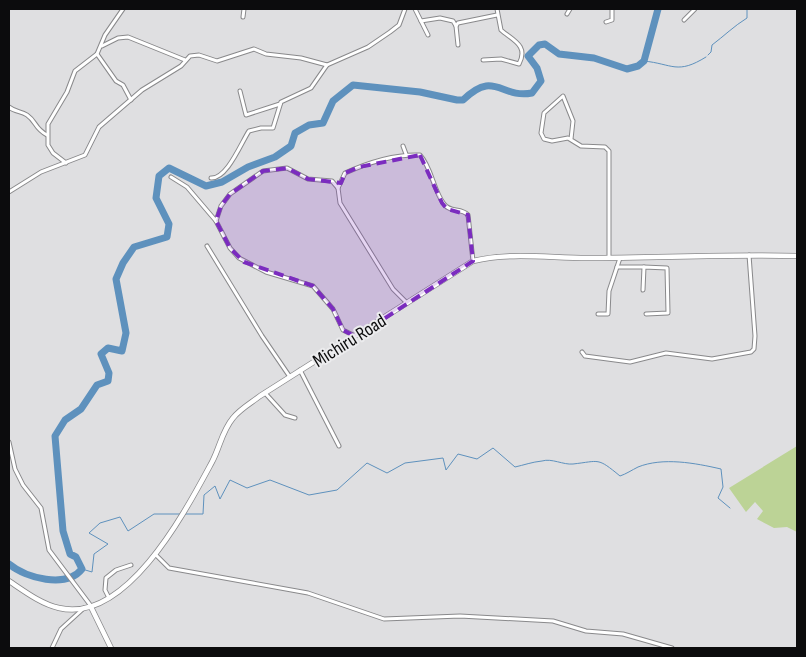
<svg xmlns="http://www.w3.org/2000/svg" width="806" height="657" font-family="'Sofia Sans Condensed',sans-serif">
  <rect width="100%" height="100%" fill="#dfdfe1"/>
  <!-- green -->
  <path fill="#bcd396" d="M797 446V532L787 527 774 528 757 519 763 511 755 502 746 512 729 488Z"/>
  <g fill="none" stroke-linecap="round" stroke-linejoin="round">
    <!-- stream -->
    <g stroke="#5e91bd" stroke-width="1">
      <path d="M708 55 711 52 712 45C724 36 734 26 747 18V9"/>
      <path d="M644 61C673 64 677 75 706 57"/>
      <path d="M185 514H203L204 495 215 486 220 499 230 480 247 488 270 480 309 495 337 490 367 463 387 473 405 463 443 458 446 470 458 454 477 459 493 448 515 467C524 465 532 462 542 461 552 458 563 465 573 464 600 461 597 457 620 476 626 474 632 470 638 467 663 457 695 463 721 469L723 487 718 498 730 508"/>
      <path d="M82 569 92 572 94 554 108 544 89 533 100 523 120 517 128 531 154 514H181"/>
    </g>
    <!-- river -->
    <path stroke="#5e91bd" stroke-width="7" d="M9 564C26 578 66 589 82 569L76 557 70 554 63 531 55 436 65 420 81 409 97 385 108 381 109 373 101 354 108 348 122 351 126 333 116 279 123 263 134 247 167 237 169 224 156 198 159 176 169 168 206 186 222 182 248 167 275 157 291 146 295 133 309 125 323 123 333 101 353 85 420 92 457 100H463C495 69 500 99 532 93L541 81 537 68 528 56 539 45 545 44 559 54 594 58 627 69 638 66 644 61 658 9"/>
    <!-- street casing -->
    <g stroke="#89898b" stroke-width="5">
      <g id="street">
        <path d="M415 9 428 35"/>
        <path d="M567 14 570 9"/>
        <path d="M243 17 244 9"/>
        <path d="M684 20 695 9"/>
        <path d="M421 21 440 18 453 21 456 26"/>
        <path d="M606 22 612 20V9"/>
        <path d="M458 45 456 26 458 23 497 15"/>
        <path d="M102 46 118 38 128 37 185 60"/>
        <path d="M97 54 116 81 123 85 131 100"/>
        <path d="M483 60 501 59 519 64C529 45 512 40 501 30L497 9"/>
        <path d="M240 91 246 115 280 104"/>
        <path d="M9 107C15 112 21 111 27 115 37 122 34 128 47 135"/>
        <path d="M571 139 573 121 563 96 544 113 541 133 544 139 552 141 568 138 581 146 605 147 609 151V257"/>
        <path d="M403 146 406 154"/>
        <path d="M66 163 53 153 48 145V124L67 92 75 71 97 54 105 35 123 9"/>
        <path d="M171 177 187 187 216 221 230 248 239 258 266 272 313 286 333 309 343 330 355 336"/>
        <path d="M211 178C227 179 241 143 249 131L261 128H273L281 102 311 88 327 65"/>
        <path d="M338 188 345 173C367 163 395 154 420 155 432 168 433 190 444 204 450 213 461 207 468 215L473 261"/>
        <path d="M9 192 41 172 85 155 99 127 142 90 181 66 190 56 199 55 217 61 254 49 266 54 301 58 327 65 368 47 390 32 399 25 405 9"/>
        <path d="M216 221 221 206 230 194 263 171 287 168 308 179 332 181 338 188 340 203 393 289 407 303"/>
        <path d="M207 246 262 336 290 377"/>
        <path d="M617 267H644"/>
        <path d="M643 290 644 267 667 268 668 313 646 314"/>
        <path d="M598 314H608L609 291 620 258"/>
        <path d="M582 352 585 356 630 362 666 353 712 359 751 352 754 349 755 336 749 255"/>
        <path d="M300 370 339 446"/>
        <path d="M265 393 285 415 295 418"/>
        <path d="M9 442 15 469 23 485 41 508 49 550 91 606"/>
        <path d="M155 554 169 568 308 593 384 619 460 616 553 621 586 631 623 634 672 648"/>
        <path d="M109 598 105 590 106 578 116 570 131 565"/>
        <path d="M52 648 61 629 84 608"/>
      </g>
    </g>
    <!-- secondary casing -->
    <g stroke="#89898b" stroke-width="6">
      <g id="secondary">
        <path d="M9 581C24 591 41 604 59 608 127 624 186 510 212 462 220 447 222 431 233 418 240 409 251 403 260 396L473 261C511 252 549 258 587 258 657 258 727 254 797 256"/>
        <path d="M91 607 111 648"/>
      </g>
    </g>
    <!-- street -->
    <use href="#street" stroke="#fff" stroke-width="3"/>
    <!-- secondary -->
    <use href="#secondary" stroke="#fff" stroke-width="4.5"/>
  </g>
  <!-- marked area -->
  <path fill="#7b2cbf" fill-opacity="0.2" stroke="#7b2cbf" stroke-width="4" stroke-dasharray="10 6" stroke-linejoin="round" d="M420 155 442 203 447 209 468 215 473 261 356 337 343 330 333 309 313 286 244 262 230 248 216 221 221 206 230 194 263 171 287 168 308 179 341 183 345 173 359 167Z"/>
  <g text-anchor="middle" stroke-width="4" stroke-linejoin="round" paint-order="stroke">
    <!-- street labels -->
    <g font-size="19" fill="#0c0c0d" stroke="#ececee">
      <text transform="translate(349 340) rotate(-32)" y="7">Michiru Road</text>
    </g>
  </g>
  <!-- border -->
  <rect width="806" height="657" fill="none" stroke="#0c0c0d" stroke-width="20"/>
</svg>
